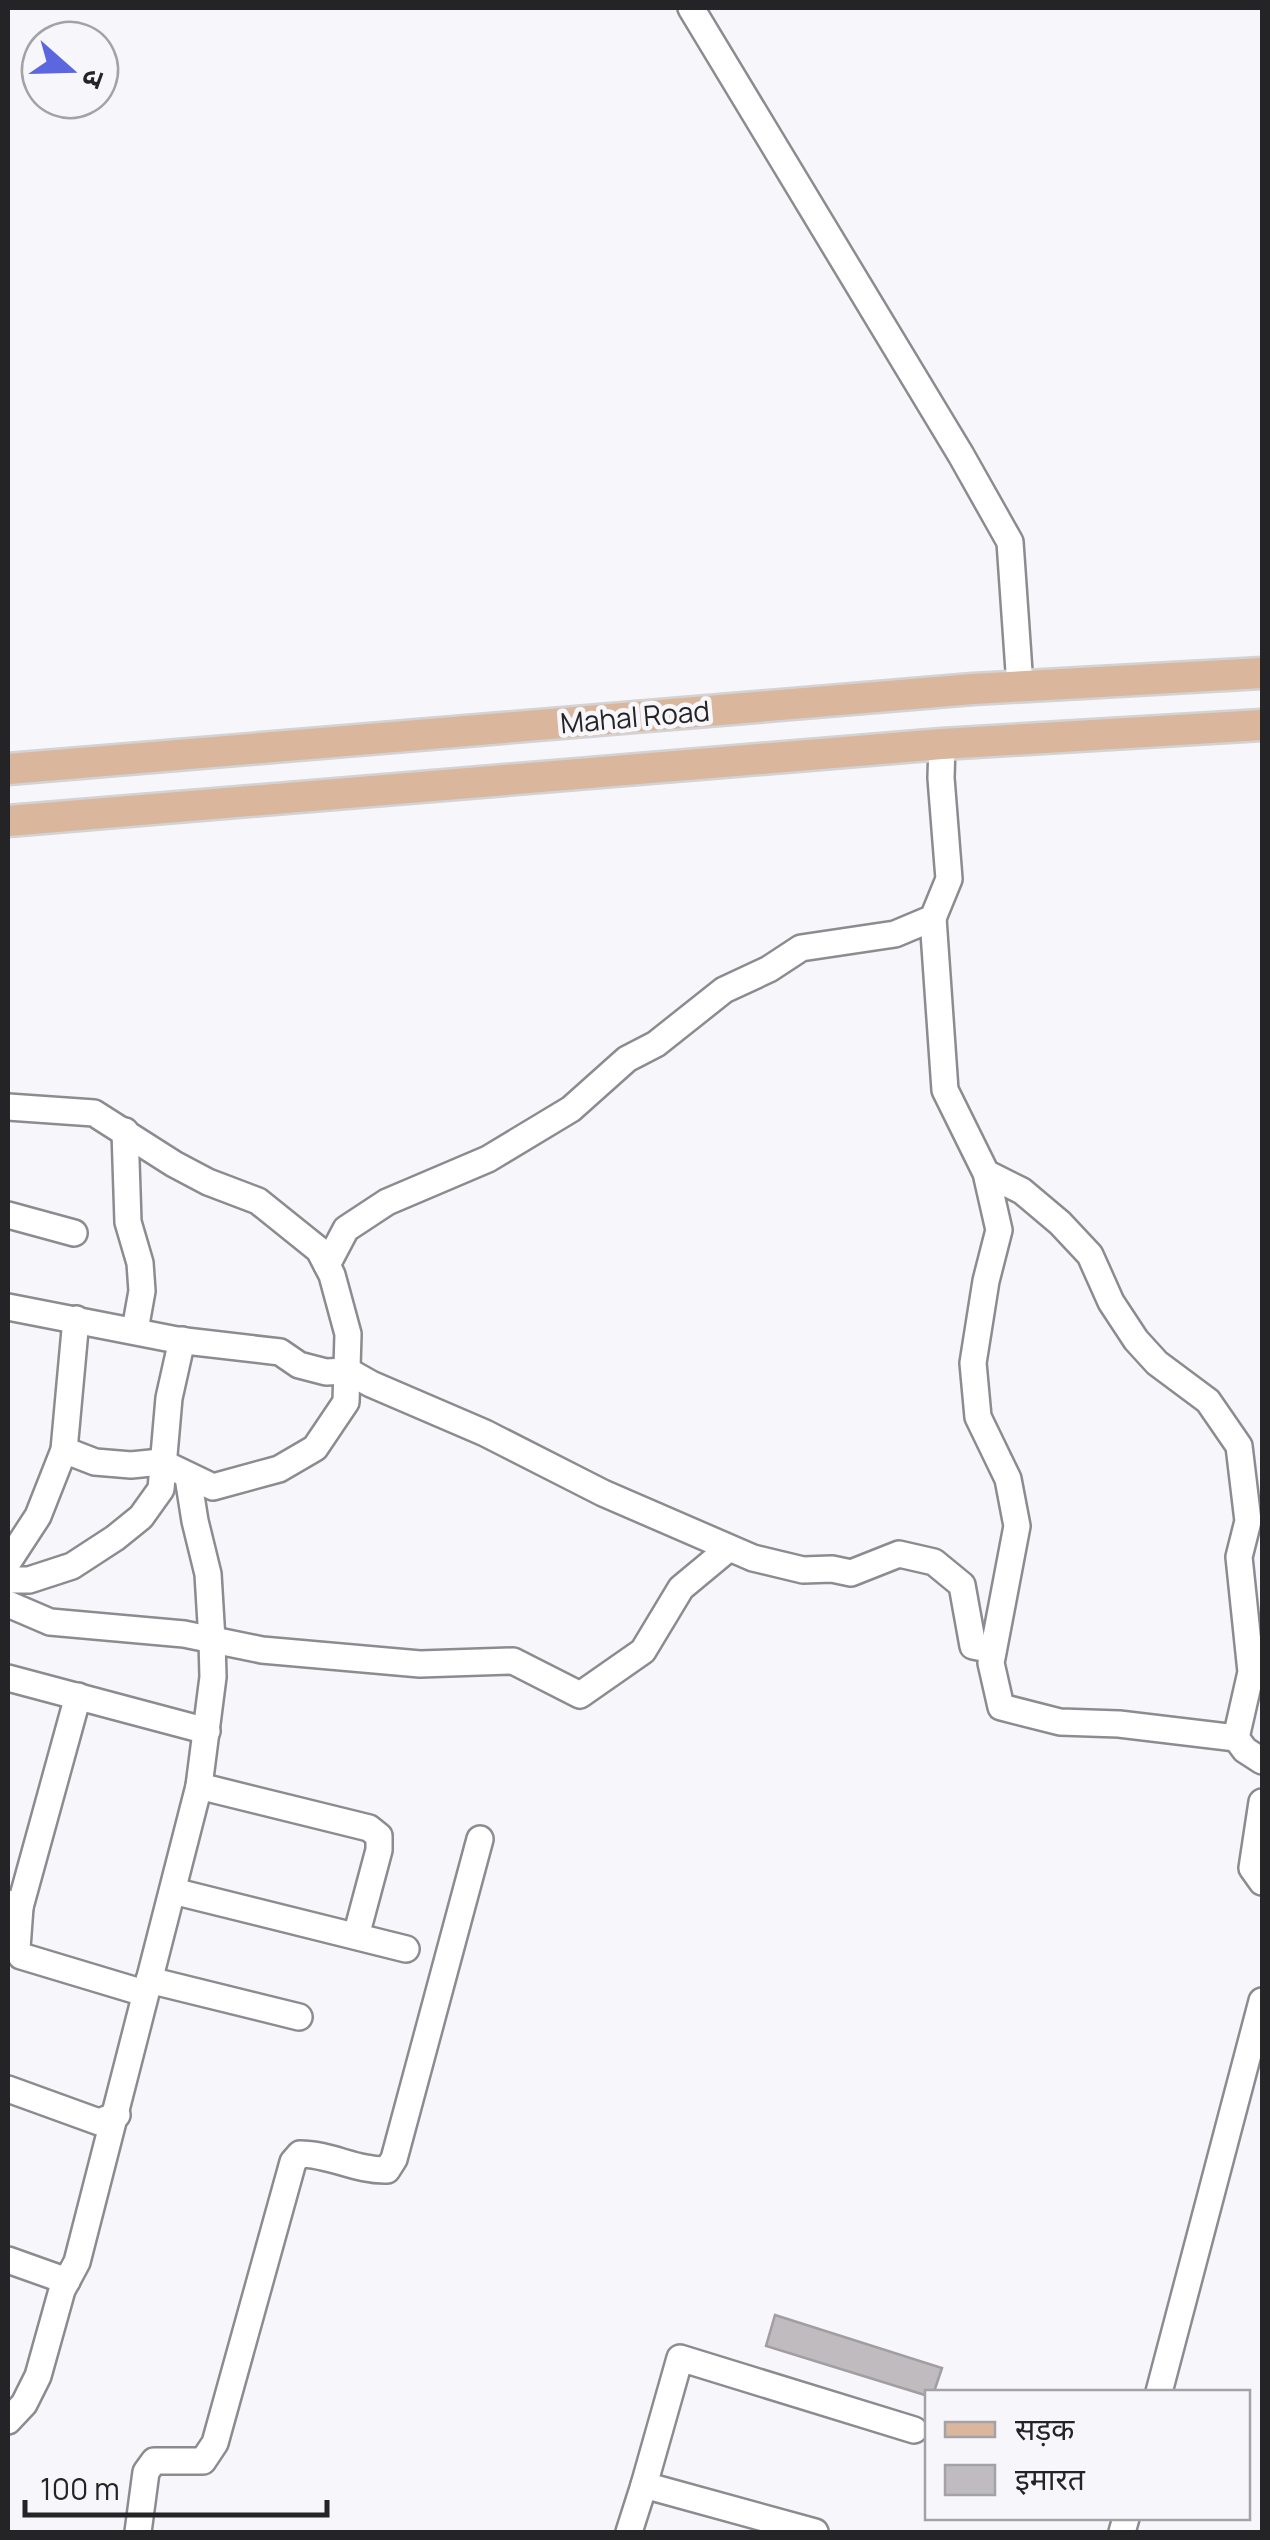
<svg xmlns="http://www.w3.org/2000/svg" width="1270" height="2540" font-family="Manrope,'Noto Sans Devanagari',sans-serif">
  <rect width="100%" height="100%" fill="#f7f6fb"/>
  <!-- building -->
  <path fill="#bfbbbe" stroke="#a19da0" stroke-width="2.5" d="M775 2315 942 2368 934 2392H928V2396L766 2346Z"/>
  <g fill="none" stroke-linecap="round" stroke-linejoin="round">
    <!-- minor casing -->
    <g stroke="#8c8b90" stroke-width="30">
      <g id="minor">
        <path d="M691 8 961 455 1010 542 1020 686"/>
        <path d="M933 918 945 1090 986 1173 999 1230 986 1281 973 1363 978 1417 1008 1479 1017 1526 991 1663 1001 1707 1060 1722 1119 1724 1236 1738 1251 1672 1239 1557 1248 1521 1239 1446 1208 1401 1157 1363 1136 1340 1111 1302 1090 1255 1060 1223 1022 1191 986 1173"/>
        <path d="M8 1107 94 1113 174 1164 208 1182 258 1201 319 1250 332 1275 348 1334 346 1402 315 1448 279 1469 213 1487 161 1462 131 1465 95 1462 64 1450"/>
        <path d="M125 1131 128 1222 140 1263 142 1291 135 1330"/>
        <path d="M8 1215 74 1233"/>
        <path d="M327 1265 346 1229 387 1202 488 1159 571 1109 627 1059 656 1044 724 990 769 969 801 948 895 934 933 918 949 879 941 778 942 744"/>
        <path d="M8 1307 177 1340 280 1352 299 1365 326 1372 348 1371 371 1384 485 1433 603 1493 753 1558 803 1570 832 1569 851 1573 899 1554 934 1562 962 1585 973 1646 993 1650"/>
        <path d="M8 1562 38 1516 64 1450 76 1319"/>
        <path d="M8 1580H29L72 1566 115 1538 141 1517 161 1489 169 1398 182 1340"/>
        <path d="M8 1604 50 1622 184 1634 262 1650 420 1664 513 1661 580 1695 643 1651 681 1588 728 1549"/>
        <path d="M8 1678 207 1731"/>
        <path d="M1236 1738 1245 1750 1262 1761"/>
        <path d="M199 1786 369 1828 379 1836V1850L356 1936"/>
        <path d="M1262 1802 1252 1868 1262 1882"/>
        <path d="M173 1891 406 1949"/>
        <path d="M8 1903 20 1907 17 1948 21 1956 144 1993"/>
        <path d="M20 1907 78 1696"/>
        <path d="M149 1980 299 2017"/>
        <path d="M8 2089 99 2122 117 2115"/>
        <path d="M8 2260 67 2281"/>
        <path d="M1159 2392 1262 2001"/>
        <path d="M8 2421 24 2404 38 2376 62 2290 77 2262 199 1786 213 1677 212 1640 208 1574 195 1521 188 1477"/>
        <path d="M644 2485 680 2358 914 2430"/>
        <path d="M138 2532 146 2472 154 2461H203L215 2443 293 2162 300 2154C330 2154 357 2171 387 2170L394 2159 480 1839"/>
        <path d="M629 2532 644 2485 815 2532"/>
        <path d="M1122 2532 1126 2518"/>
      </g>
    </g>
    <!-- major casing -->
    <g stroke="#d3d3d4" stroke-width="35">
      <g id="major">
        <path d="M8 769 973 689 1262 673"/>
        <path d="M8 821 942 744 1262 725"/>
      </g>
    </g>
    <!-- minor -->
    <use href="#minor" stroke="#fff" stroke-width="25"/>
    <!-- major -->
    <use href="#major" stroke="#dab69c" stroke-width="30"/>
  </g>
  <g text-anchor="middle" stroke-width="9" stroke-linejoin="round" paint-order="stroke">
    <!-- street labels -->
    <g font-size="28" fill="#242426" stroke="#f7f6fb">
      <text transform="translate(635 717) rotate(-5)" y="10">Mahal Road</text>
    </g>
  </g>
  <!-- border -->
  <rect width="1270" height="2540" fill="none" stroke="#242426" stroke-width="20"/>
  <!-- legend -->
  <rect x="925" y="2390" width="325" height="130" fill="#f7f6fb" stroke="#a3a2a6" stroke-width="2.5"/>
  <rect x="945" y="2422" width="50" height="15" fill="#dab69c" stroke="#a3a2a6" stroke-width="2.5"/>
  <text x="1015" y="2440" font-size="30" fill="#242426">सड़क</text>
  <rect x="945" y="2465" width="50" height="30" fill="#bfbbbe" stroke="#a3a2a6" stroke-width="2.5"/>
  <text x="1015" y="2490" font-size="30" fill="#242426">इमारत</text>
  <!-- north arrow -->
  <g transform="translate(70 70) rotate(110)"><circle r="48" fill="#f7f6fb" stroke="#a3a2a6" stroke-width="2.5"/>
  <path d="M0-8L18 38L0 25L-18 38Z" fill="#5c66de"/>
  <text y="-15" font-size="28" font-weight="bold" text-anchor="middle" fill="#242426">उ</text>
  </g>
  <!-- scale -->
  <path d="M25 2500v15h302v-15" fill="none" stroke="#242426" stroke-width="5"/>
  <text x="40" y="2500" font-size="30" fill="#242426" stroke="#f7f6fb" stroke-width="8" paint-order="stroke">100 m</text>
</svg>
